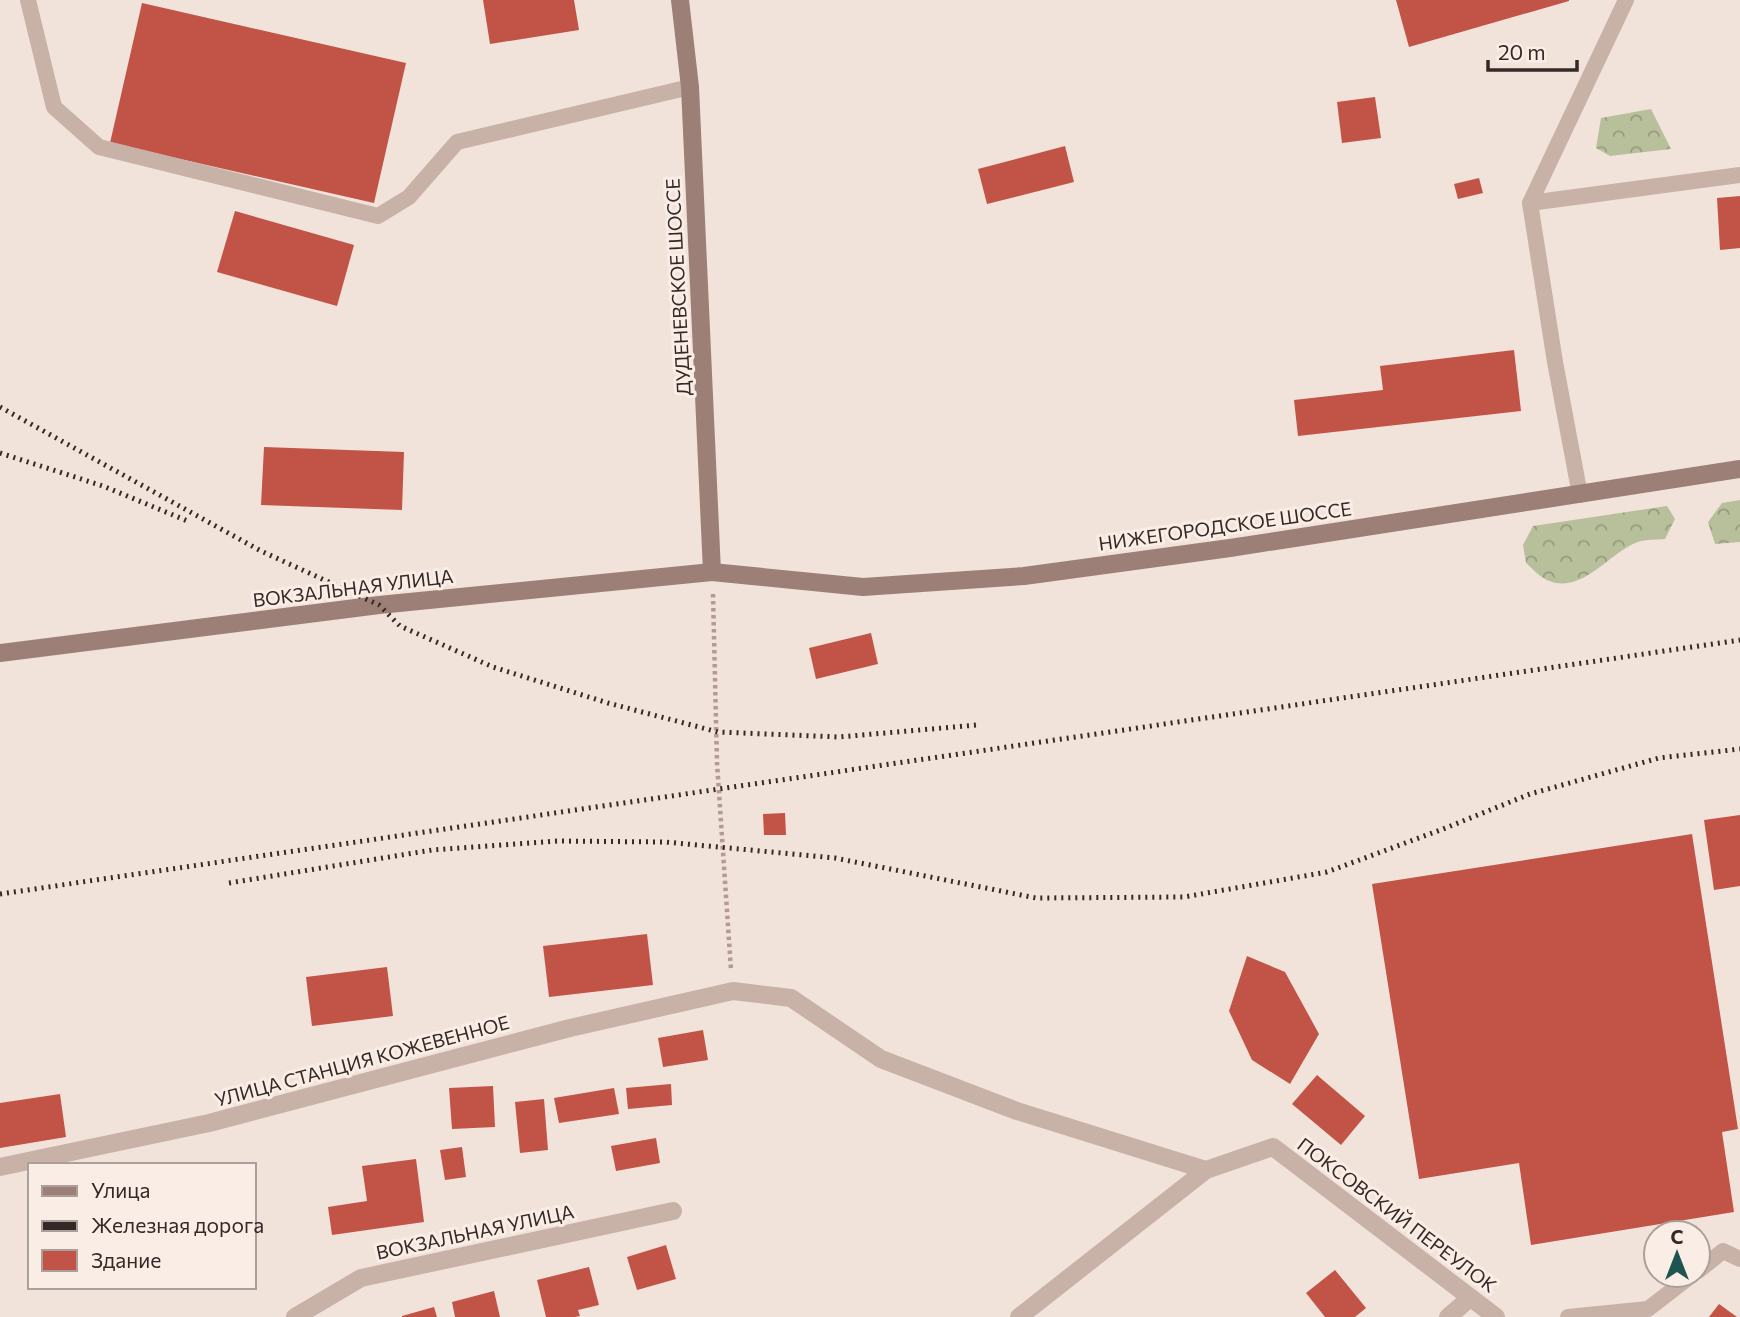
<svg xmlns="http://www.w3.org/2000/svg" width="1740" height="1317" font-family="Commissioner,sans-serif">
  <defs>
    <pattern id="forest-crowns" width="20" height="18" patternUnits="userSpaceOnUse" patternTransform="scale(1.75)"><rect width="20" height="18" fill="#b8bf9b"/><path d="M2 6a3 3 0 1 1 6 0M12 15a3 3 0 1 1 6 0" fill="none" stroke="#969b7e"/></pattern>
  </defs>
  <rect width="100%" height="100%" fill="#f1e3da"/>
  <!-- forest -->
  <g fill="url(#forest-crowns)">
    <path d="M1651 109 1671 149 1610 156 1596 148 1601 118Z"/>
    <path d="M1740 500V542L1715 544 1708 522 1722 503Z"/>
    <path d="M1667 506 1675 519 1665 539C1657 540 1646 539 1638 542 1609 552 1582 596 1547 580 1539 577 1532 568 1526 563L1523 545 1533 526Z"/>
  </g>
  <!-- building -->
  <g fill="#c25347">
    <path d="M483 0H574L579 30 490 44Z"/>
    <path d="M1396 0H1569V1L1409 47Z"/>
    <path d="M142 3 406 63 374 203 110 143Z"/>
    <path d="M1375 97 1381 138 1342 143 1337 102Z"/>
    <path d="M1065 146 1074 182 987 204 978 169Z"/>
    <path d="M1479 178 1483 193 1458 199 1454 184Z"/>
    <path d="M1740 196V248L1720 250 1717 198Z"/>
    <path d="M235 211 354 245 337 306 217 272Z"/>
    <path d="M1514 350 1521 411 1298 436 1294 400 1383 390 1380 366Z"/>
    <path d="M264 447 404 452 402 510 261 505Z"/>
    <path d="M871 633 878 664 816 679 809 648Z"/>
    <path d="M785 813 786 835H764L763 814Z"/>
    <path d="M1740 815V886L1714 890 1704 820Z"/>
    <path d="M1692 834 1738 1129 1722 1132 1734 1212 1531 1245 1519 1163 1419 1179 1372 884Z"/>
    <path d="M647 934 653 985 549 997 543 946Z"/>
    <path d="M1247 956 1285 972 1319 1034 1290 1084 1252 1060 1229 1011Z"/>
    <path d="M387 967 393 1016 312 1026 306 977Z"/>
    <path d="M703 1030 708 1060 663 1067 658 1038Z"/>
    <path d="M1317 1075 1365 1116 1341 1145 1292 1104Z"/>
    <path d="M671 1084 672 1105 628 1109 626 1088Z"/>
    <path d="M493 1086 495 1127 452 1129 449 1088Z"/>
    <path d="M614 1088 619 1114 559 1123 554 1098Z"/>
    <path d="M60 1094 66 1137 0 1148V1103Z"/>
    <path d="M544 1099 548 1150 520 1153 515 1102Z"/>
    <path d="M656 1138 660 1163 616 1171 611 1146Z"/>
    <path d="M462 1147 466 1177 445 1180 440 1150Z"/>
    <path d="M416 1159 424 1222 332 1235 328 1207 367 1201 362 1166Z"/>
    <path d="M666 1245 676 1279 637 1290 627 1257Z"/>
    <path d="M589 1267 599 1305 578 1310 580 1316 575 1317H546L537 1280Z"/>
    <path d="M1335 1270 1366 1308 1355 1317H1325L1306 1293Z"/>
    <path d="M494 1291 500 1317H455L452 1302Z"/>
    <path d="M1719 1304 1737 1317H1709Z"/>
    <path d="M434 1307 437 1317H402V1316Z"/>
  </g>
  <g fill="none" stroke-linecap="round" stroke-linejoin="round">
    <!-- path -->
    <path stroke="#b49b91" stroke-width="4.5" stroke-dasharray="3.5 3.5" stroke-linecap="butt" d="M713 594 717 763 731 970"/>
    <!-- lane -->
    <g stroke="#c8b1a7" stroke-width="16">
      <path d="M28 0 54 107 99 147 378 216 409 197 457 142 690 87"/>
      <path d="M1530 203 1740 175"/>
      <path d="M1580 495 1555 362 1530 203 1626 0"/>
      <path d="M1698 1271 1723 1251 1740 1259"/>
      <path d="M1568 1317 1648 1309 1692 1275"/>
    </g>
    <!-- street -->
    <g stroke="#c8b1a7" stroke-width="18">
      <path d="M0 1167 209 1123 570 1028 733 991 791 998 881 1059 1017 1111 1206 1170"/>
      <path d="M295 1317 361 1278 673 1211"/>
      <path d="M1019 1317 1206 1170 1273 1147 1496 1317"/>
      <path d="M1448 1317 1470 1298"/>
    </g>
    <!-- secondary -->
    <g stroke="#9c8078" stroke-width="18">
      <path d="M680 0 690 87 712 572"/>
      <path d="M0 653 379 605 712 572 863 587 1024 576 1230 548 1740 469"/>
    </g>
    <!-- rail -->
    <g stroke="#352927" stroke-width="5" stroke-dasharray="2 5" stroke-linecap="butt">
      <path d="M0 407 261 551 379 605 400 626 493 667 608 703 718 732 839 737 977 725"/>
      <path d="M0 453 103 486 190 522"/>
      <path d="M229 883 432 850 557 841 665 842 835 858 1036 898 1184 897 1327 872 1443 829 1530 794 1659 758 1740 749"/>
      <path d="M0 894 1740 640"/>
    </g>
  </g>
  <g text-anchor="middle" stroke-width="6" stroke-linejoin="round" paint-order="stroke">
    <!-- street labels -->
    <g font-size="19" fill="#352927" stroke="#f9ede6">
      <text transform="translate(678 287) rotate(-93)" y="7">ДУДЕНЕВСКОЕ ШОССЕ</text>
      <text transform="translate(1225 526) rotate(-8)" y="7">НИЖЕГОРОДСКОЕ ШОССЕ</text>
      <text transform="translate(353 588) rotate(-7)" y="7">ВОКЗАЛЬНАЯ УЛИЦА</text>
      <text transform="translate(362 1061) rotate(-15)" y="7">УЛИЦА СТАНЦИЯ КОЖЕВЕННОЕ</text>
      <text transform="translate(1397 1215) rotate(37)" y="7">ПОКСОВСКИЙ ПЕРЕУЛОК</text>
      <text transform="translate(475 1232) rotate(-12)" y="7">ВОКЗАЛЬНАЯ УЛИЦА</text>
    </g>
  </g>
  <!-- legend -->
  <rect x="28" y="1163" width="228" height="126" fill="#f9ede6" stroke="#ab9f9a" stroke-width="2"/>
  <rect x="42" y="1186" width="35" height="10" fill="#9c8078" stroke="#ab9f9a" stroke-width="2"/>
  <text x="91" y="1198" font-size="21" fill="#352927">Улица</text>
  <rect x="42" y="1221" width="35" height="10" fill="#352927" stroke="#ab9f9a" stroke-width="2"/>
  <text x="91" y="1233" font-size="21" fill="#352927">Железная дорога</text>
  <rect x="42" y="1250" width="35" height="21" fill="#c25347" stroke="#ab9f9a" stroke-width="2"/>
  <text x="91" y="1268" font-size="21" fill="#352927">Здание</text>
  <!-- north arrow -->
  <g transform="translate(1677 1254)"><circle r="33" fill="#f9ede6" stroke="#ab9f9a" stroke-width="2"/>
  <path d="M0-5L12 26L0 18L-12 26Z" fill="#1e5550"/>
  <text y="-10" font-size="19" font-weight="bold" text-anchor="middle" fill="#352927">С</text>
  </g>
  <!-- scale -->
  <path d="M1488 60v10h89v-10" fill="none" stroke="#352927" stroke-width="3.5"/>
  <text x="1498" y="60" font-size="21" fill="#352927" stroke="#f9ede6" stroke-width="5" paint-order="stroke">20 m</text>
</svg>
